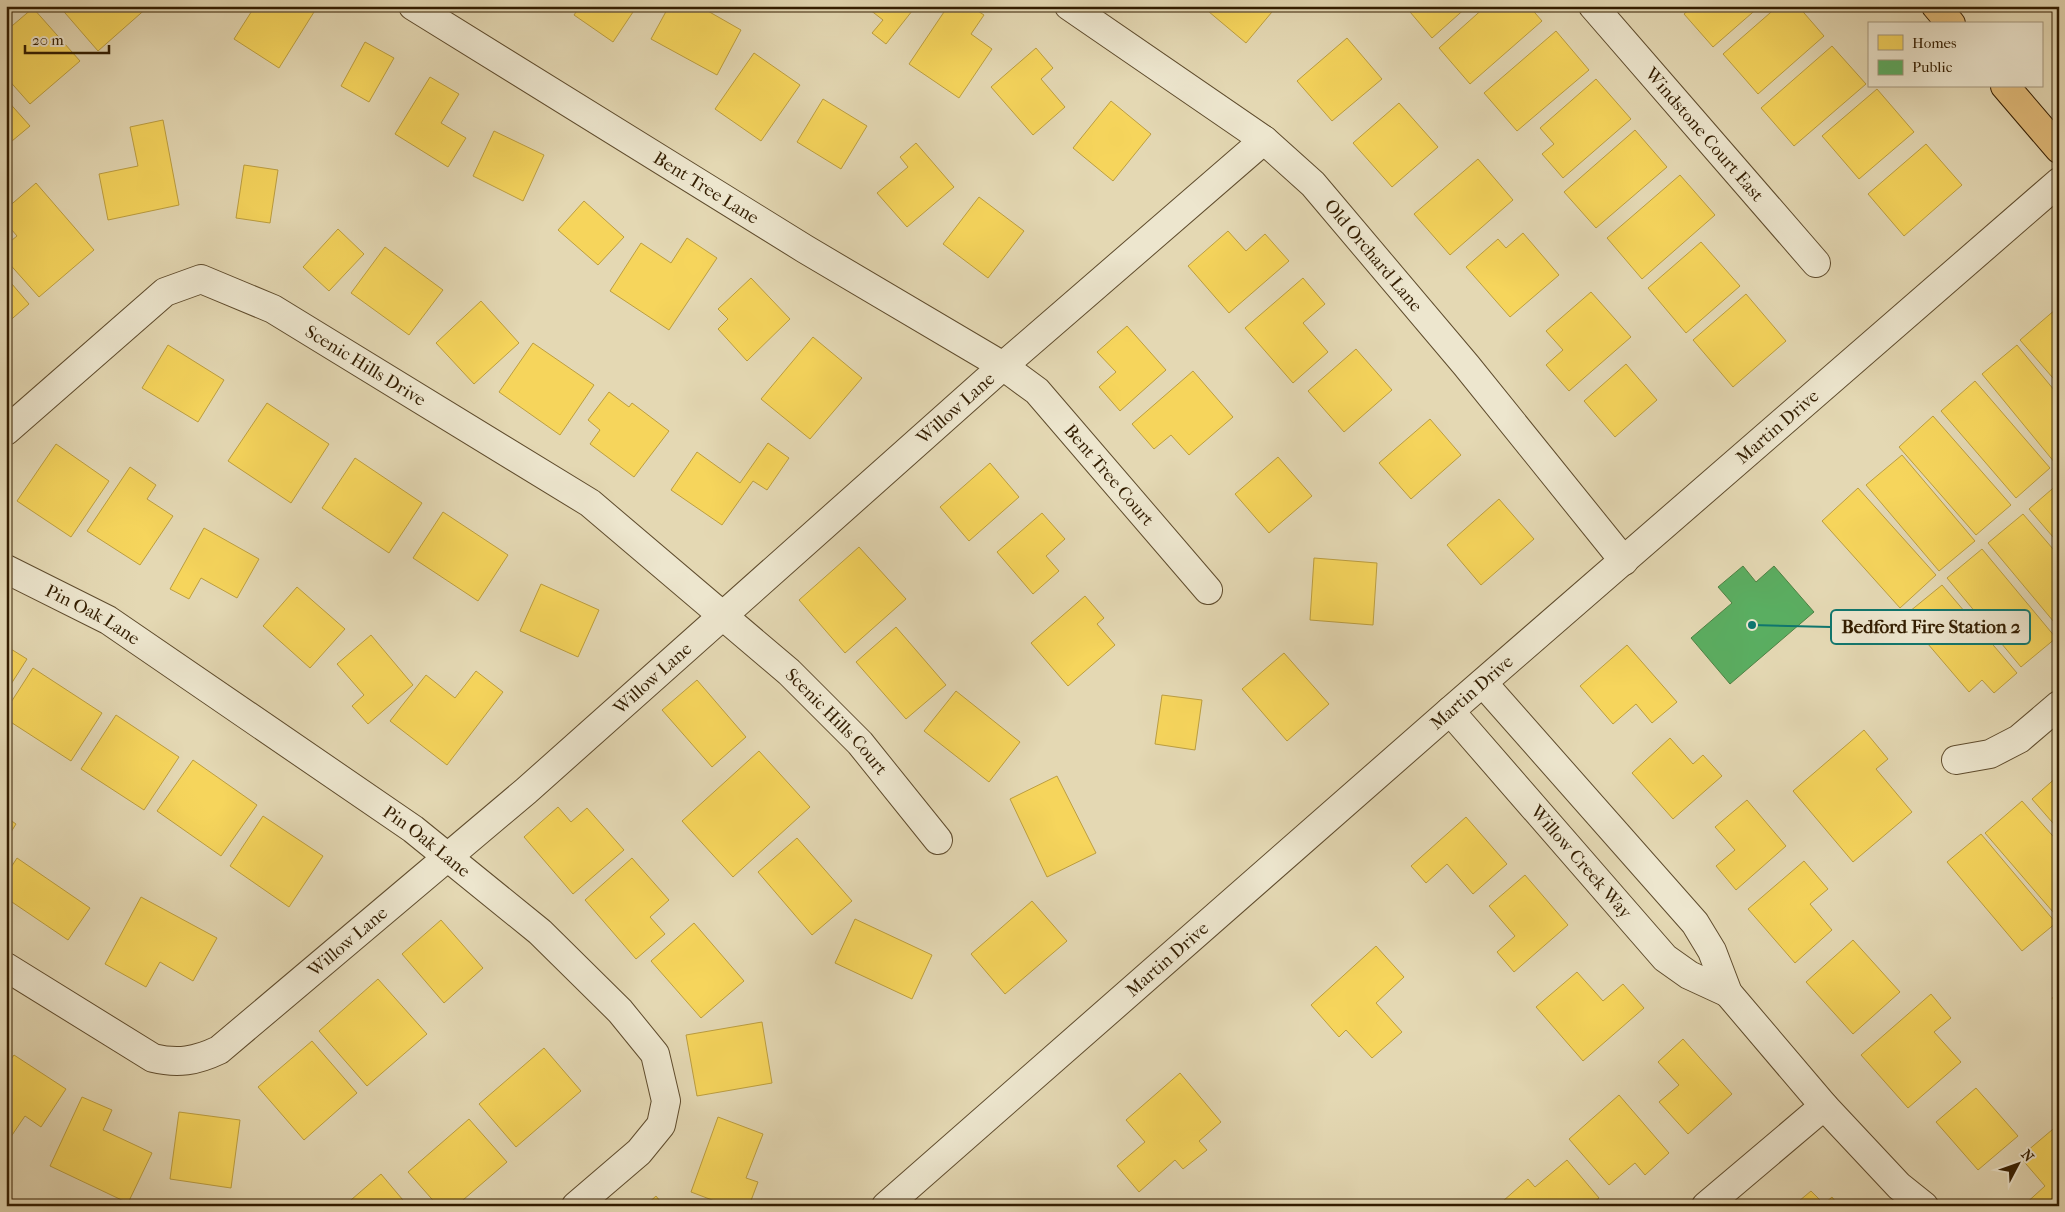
<svg xmlns="http://www.w3.org/2000/svg" width="2065" height="1212" font-family="'IM FELL French Canon',serif">
  <rect width="100%" height="100%" fill="#e4d8b3"/>
  <filter id="stains"><feTurbulence type="fractalNoise" baseFrequency=".004" numOctaves="4"/><feColorMatrix values="0 0 0 0 .2 0 0 0 0 .09 0 0 0 0 .02 0 0 0 .5 -.17"/></filter>
  <radialGradient id="worn" r=".72"><stop offset=".6" stop-color="#630" stop-opacity="0"/><stop offset="1" stop-color="#630" stop-opacity=".3"/></radialGradient>
  <!-- homes -->
  <g fill="#f6d55c" stroke="#bc9e40">
    <path d="M59 6H149L98 51Z"/>
    <path d="M255 6H305L314 12 279 68 234 39Z"/>
    <path d="M580 6H637L613 42 574 15Z"/>
    <path d="M669 6H699L741 30 717 75 651 39Z"/>
    <path d="M865 6H916L886 44 872 33 883 20Z"/>
    <path d="M948 6H970L984 15 971 34 992 49 959 98 909 64Z"/>
    <path d="M1202 6H1277L1246 43Z"/>
    <path d="M1405 6H1468L1432 38Z"/>
    <path d="M1486 6H1529L1542 21 1470 84 1439 48Z"/>
    <path d="M1693 6H1760L1713 47 1684 14Z"/>
    <path d="M1778 6H1798L1824 36 1758 94 1723 54Z"/>
    <path d="M33 8 80 61 30 104 6 77V31Z"/>
    <path d="M1556 31 1589 70 1517 131 1484 93Z"/>
    <path d="M1347 38 1382 79 1332 121 1297 81Z"/>
    <path d="M365 42 394 58 369 102 341 86Z"/>
    <path d="M1832 46 1866 84 1794 146 1761 108Z"/>
    <path d="M1036 48 1053 68 1041 79 1065 107 1033 135 991 87Z"/>
    <path d="M754 53 800 85 761 141 715 109Z"/>
    <path d="M430 77 459 94 441 123 466 138 448 167 395 134Z"/>
    <path d="M1596 79 1631 119 1563 178 1542 154 1554 144 1540 128Z"/>
    <path d="M1877 89 1914 132 1859 179 1822 136Z"/>
    <path d="M6 99 30 126 6 146Z"/>
    <path d="M823 99 867 126 841 169 797 142Z"/>
    <path d="M1111 101 1151 134 1113 181 1073 148Z"/>
    <path d="M1399 103 1438 147 1392 187 1353 143Z"/>
    <path d="M163 120 179 205 108 220 99 174 138 166 130 127Z"/>
    <path d="M1635 130 1667 167 1596 228 1564 192Z"/>
    <path d="M494 131 544 155 523 201 473 176Z"/>
    <path d="M916 143 954 187 907 227 877 193 908 167 900 157Z"/>
    <path d="M1926 144 1962 185 1904 236 1868 194Z"/>
    <path d="M1478 159 1513 200 1450 255 1414 214Z"/>
    <path d="M244 165 278 170 270 223 236 218Z"/>
    <path d="M1680 175 1715 215 1642 279 1607 238Z"/>
    <path d="M36 183 94 250 39 297 6 260V245L17 236 6 223V209Z"/>
    <path d="M979 197 1024 231 988 278 943 244Z"/>
    <path d="M584 201 624 237 598 265 558 230Z"/>
    <path d="M338 229 364 254 329 291 303 267Z"/>
    <path d="M1228 231 1246 251 1265 234 1289 261 1229 313 1188 266Z"/>
    <path d="M1523 233 1559 275 1510 317 1466 267 1498 239 1506 248Z"/>
    <path d="M687 238 717 258 669 330 610 291 641 243 671 263Z"/>
    <path d="M1701 242 1740 286 1686 333 1648 288Z"/>
    <path d="M385 247 443 290 409 335 351 293Z"/>
    <path d="M6 277 29 304 6 324Z"/>
    <path d="M751 278 790 319 747 361 718 329 728 319 718 309Z"/>
    <path d="M1303 278 1325 304 1303 323 1328 352 1293 383 1245 328Z"/>
    <path d="M1591 292 1631 337 1569 391 1546 365 1563 350 1546 331Z"/>
    <path d="M1746 294 1786 341 1733 387 1693 340Z"/>
    <path d="M481 301 519 343 474 384 436 343Z"/>
    <path d="M2056 309 2059 313V385L2020 340Z"/>
    <path d="M1127 326 1166 370 1120 411 1099 387 1116 372 1097 352Z"/>
    <path d="M813 337 862 378 810 439 761 399Z"/>
    <path d="M533 343 594 385 560 435 499 392Z"/>
    <path d="M168 345 224 380 198 422 142 388Z"/>
    <path d="M2017 345 2059 396V459L2055 463 1982 374Z"/>
    <path d="M1356 349 1392 390 1344 432 1308 391Z"/>
    <path d="M1626 364 1657 400 1615 437 1584 401Z"/>
    <path d="M1193 371 1233 417 1189 455 1171 435 1154 449 1132 424Z"/>
    <path d="M1975 381 2050 468 2016 498 1941 411Z"/>
    <path d="M609 392 629 407 632 403 669 431 634 477 590 444 600 430 588 420Z"/>
    <path d="M267 403 329 444 291 503 228 461Z"/>
    <path d="M1933 416 2011 505 1976 535 1899 447Z"/>
    <path d="M1430 419 1461 455 1411 499 1379 463Z"/>
    <path d="M768 443 789 458 767 490 753 481 722 525 671 490 697 452 740 483Z"/>
    <path d="M56 444 109 481 71 537 17 501Z"/>
    <path d="M1902 455 1975 541 1939 571 1866 485Z"/>
    <path d="M1278 457 1312 496 1269 533 1235 494Z"/>
    <path d="M355 458 422 503 389 553 322 508Z"/>
    <path d="M990 463 1019 497 969 541 940 507Z"/>
    <path d="M130 467 156 485 147 499 173 516 140 565 87 531Z"/>
    <path d="M2059 483V544L2029 509Z"/>
    <path d="M1858 488 1936 575 1900 608 1822 521Z"/>
    <path d="M1499 499 1534 539 1481 585 1447 545Z"/>
    <path d="M443 512 508 555 478 601 413 558Z"/>
    <path d="M1042 513 1065 539 1046 556 1059 571 1033 594 997 552Z"/>
    <path d="M2023 514 2059 556V628L1988 543Z"/>
    <path d="M204 528 259 559 237 598 201 578 189 599 170 589Z"/>
    <path d="M859 547 906 599 845 653 799 600Z"/>
    <path d="M1982 549 2056 638 2021 667 1947 578Z"/>
    <path d="M1314 558 1377 563 1373 625 1310 620Z"/>
    <path d="M541 584 599 610 578 657 520 631Z"/>
    <path d="M1942 585 2017 673 1994 693 1982 680 1969 692 1904 616Z"/>
    <path d="M297 587 345 629 310 668 263 626Z"/>
    <path d="M1085 596 1104 618 1097 624 1115 645 1068 686 1031 643Z"/>
    <path d="M896 627 946 685 906 719 856 662Z"/>
    <path d="M371 635 413 685 368 724 352 706 364 695 337 664Z"/>
    <path d="M1627 645 1677 702 1652 723 1636 704 1613 724 1580 686Z"/>
    <path d="M6 646 27 659 6 692Z"/>
    <path d="M1284 653 1329 704 1287 741 1242 689Z"/>
    <path d="M33 668 102 713 71 761 6 719V710Z"/>
    <path d="M476 671 503 692 447 765 390 721 426 675 455 698Z"/>
    <path d="M697 680 746 737 712 767 662 710Z"/>
    <path d="M956 691 1020 742 989 782 924 731Z"/>
    <path d="M1162 695 1202 700 1195 750 1155 744Z"/>
    <path d="M116 715 179 757 144 810 81 769Z"/>
    <path d="M1864 730 1888 759 1876 769 1912 812 1853 862 1793 791Z"/>
    <path d="M1670 738 1693 764 1703 755 1722 776 1673 819 1632 773Z"/>
    <path d="M759 751 810 807 733 877 682 821Z"/>
    <path d="M193 760 257 805 221 856 157 811Z"/>
    <path d="M2059 775V830L2032 799Z"/>
    <path d="M1057 776 1096 853 1047 877 1010 799Z"/>
    <path d="M1747 800 1786 846 1736 890 1716 866 1735 850 1715 827Z"/>
    <path d="M2022 801 2059 843V919L1985 833Z"/>
    <path d="M558 807 571 822 587 808 624 850 573 894 524 837Z"/>
    <path d="M263 816 323 856 289 907 230 866Z"/>
    <path d="M6 817 16 824 6 840Z"/>
    <path d="M1466 817 1507 864 1473 894 1447 864 1426 883 1411 866Z"/>
    <path d="M1981 834 2056 923 2022 951 1947 862Z"/>
    <path d="M797 838 852 901 812 935 758 872Z"/>
    <path d="M17 858 90 908 68 940 6 898V875Z"/>
    <path d="M632 858 669 900 650 917 665 934 636 959 585 900Z"/>
    <path d="M1804 861 1828 889 1810 904 1832 930 1795 963 1748 909Z"/>
    <path d="M1525 875 1568 925 1514 972 1497 952 1515 936 1489 906Z"/>
    <path d="M141 897 217 938 193 981 160 962 146 987 105 964Z"/>
    <path d="M1032 901 1067 941 1005 994 971 954Z"/>
    <path d="M855 919 932 955 912 999 835 963Z"/>
    <path d="M441 920 483 968 444 1003 402 954Z"/>
    <path d="M694 923 744 981 701 1018 651 961Z"/>
    <path d="M1853 940 1900 992 1853 1034 1806 982Z"/>
    <path d="M1376 946 1404 977 1376 1003 1402 1032 1372 1058 1346 1030 1339 1037 1311 1005Z"/>
    <path d="M1577 972 1603 1001 1623 984 1644 1008 1583 1061 1536 1007Z"/>
    <path d="M378 979 427 1034 367 1086 319 1031Z"/>
    <path d="M2059 992V1007L2052 998Z"/>
    <path d="M1931 994 1951 1018 1934 1032 1961 1062 1908 1108 1861 1055Z"/>
    <path d="M762 1022 772 1083 697 1096 686 1035Z"/>
    <path d="M1683 1039 1732 1094 1688 1134 1659 1102 1679 1085 1658 1062Z"/>
    <path d="M312 1041 357 1093 304 1140 258 1087Z"/>
    <path d="M544 1048 581 1091 516 1147 479 1104Z"/>
    <path d="M14 1055 66 1089 41 1127 25 1116 6 1144V1066Z"/>
    <path d="M1180 1073 1221 1122 1199 1141 1207 1150 1183 1169 1175 1160 1139 1192 1117 1166 1145 1142 1126 1120Z"/>
    <path d="M1976 1088 2018 1136 1978 1170 1936 1122Z"/>
    <path d="M1619 1095 1669 1153 1645 1175 1635 1163 1609 1185 1569 1139Z"/>
    <path d="M82 1097 112 1110 103 1130 152 1153 128 1203 50 1166Z"/>
    <path d="M179 1112 240 1120 231 1188 170 1179Z"/>
    <path d="M718 1117 763 1134 746 1178 758 1182 749 1206H728L691 1192Z"/>
    <path d="M469 1119 507 1162 456 1206H438L408 1172Z"/>
    <path d="M2059 1124V1206H2023L2045 1186 2020 1157Z"/>
    <path d="M1567 1160 1599 1198 1589 1206H1507L1503 1201 1528 1179 1535 1187Z"/>
    <path d="M381 1174 408 1206H344Z"/>
    <path d="M1811 1191 1824 1204 1832 1197 1839 1206H1793Z"/>
    <path d="M656 1196 664 1206H645Z"/>
  </g>
  <!-- public -->
  <path fill="#5aae61" stroke="#4e8244" d="M1743 566 1756 582 1774 566 1814 612 1730 684 1691 638 1732 603 1718 587Z"/>
  <g fill="none" stroke-linecap="round" stroke-linejoin="round">
    <!-- minor casing -->
    <g stroke="#5f4c2d" stroke-width="30">
      <g id="minor">
        <path id="s1" d="M413 6 805 249 1003 366 1037 391 1208 590"/>
        <path id="s2" d="M1069 6 1264 140 1313 184 1466 365 1624 561"/>
        <path id="s3" d="M1593 6 1816 263"/>
        <path id="s4" d="M6 431 165 292 201 279 273 309 590 503 789 672 860 743 938 840"/>
        <path id="s5" d="M6 569 108 620 413 829 540 932 620 1011 655 1054 666 1101 661 1125 639 1152 576 1206"/>
        <path d="M1483 683 1695 923 1712 951 1728 993 1824 1106 1899 1186 1924 1206"/>
        <path id="s6" d="M1450 711 1665 958 1689 975 1728 993"/>
        <path d="M1956 760 1990 754 2019 739 2059 705"/>
        <path id="s7" d="M6 967 153 1058C178 1064 196 1061 219 1050L526 791 1003 366 1264 140"/>
        <path id="s8" d="M886 1206 1450 711 2059 182"/>
        <path d="M1706 1206 1824 1106"/>
      </g>
    </g>
    <!-- major casing -->
    <g stroke="#331d00" stroke-width="30">
      <g id="major">
        <path d="M1936 6 1951 24"/>
        <path d="M2005 86 2059 149"/>
      </g>
    </g>
    <!-- minor -->
    <use href="#minor" stroke="#ede6ce" stroke-width="28"/>
    <!-- major -->
    <use href="#major" stroke="#e2bc7a" stroke-width="28"/>
  </g>
  <g text-anchor="middle" stroke-width="5" stroke-linejoin="round" paint-order="stroke">
    <!-- street labels -->
    <g font-size="18" fill="#331d00" stroke="#ede6ce">
      <text dy="6" stroke="none"><textPath href="#s3" startOffset="170">Windstone Court East</textPath></text>
      <text dy="6" stroke="none"><textPath href="#s1" startOffset="345">Bent Tree Lane</textPath></text>
      <text dy="6" stroke="none"><textPath href="#s2" startOffset="396">Old Orchard Lane</textPath></text>
      <text dy="6" stroke="none"><textPath href="#s4" startOffset="436">Scenic Hills Drive</textPath></text>
      <text dy="6" stroke="none"><textPath href="#s7" startOffset="1218">Willow Lane</textPath></text>
      <text dy="6" stroke="none"><textPath href="#s8" startOffset="1184">Martin Drive</textPath></text>
      <text dy="6" stroke="none"><textPath href="#s1" startOffset="844">Bent Tree Court</textPath></text>
      <text dy="6" stroke="none"><textPath href="#s5" startOffset="98">Pin Oak Lane</textPath></text>
      <text dy="6" stroke="none"><textPath href="#s7" startOffset="812">Willow Lane</textPath></text>
      <text dy="6" stroke="none"><textPath href="#s8" startOffset="779">Martin Drive</textPath></text>
      <text dy="6" stroke="none"><textPath href="#s4" startOffset="1029">Scenic Hills Court</textPath></text>
      <text dy="6" stroke="none"><textPath href="#s5" startOffset="502">Pin Oak Lane</textPath></text>
      <text dy="6" stroke="none"><textPath href="#s6" startOffset="200">Willow Creek Way</textPath></text>
      <text dy="6" stroke="none"><textPath href="#s7" startOffset="409">Willow Lane</textPath></text>
      <text dy="6" stroke="none"><textPath href="#s8" startOffset="374">Martin Drive</textPath></text>
    </g>
  </g>
  <!-- callouts -->
  <path fill="none" stroke="#0f766e" stroke-width="2" d="M1752 625L1831 627"/>
  <circle fill="#0f766e" stroke="#ede6ce" stroke-width="2" cx="1752" cy="625" r="5"/>
  <rect fill="#ede6ce" stroke="#0f766e" stroke-width="2" x="1831" y="610" width="199" height="34" rx="5"/>
  <g font-size="19" text-anchor="middle" font-weight="bold" fill="#331d00">
    <text x="1931" y="633">Bedford Fire Station 2</text>
  </g>
  <!-- margin -->
  <rect width="2065" height="1212" fill="none" stroke="#e4d8b3" stroke-width="25"/>
  <rect x="8" y="8" width="2050" height="1197" fill="none" stroke="#331d00" stroke-width="2.5"/>
  <rect x="12" y="12" width="2040" height="1187" fill="none" stroke="#331d00"/>
  <!-- legend -->
  <rect x="1868" y="22" width="175" height="65" fill="#ede6ce" stroke="#a3967c"/>
  <rect x="1878" y="35" width="25" height="15" fill="#f6d55c" stroke="#a3967c"/>
  <text x="1912" y="48" font-size="15" fill="#331d00">Homes</text>
  <rect x="1878" y="60" width="25" height="15" fill="#5aae61" stroke="#a3967c"/>
  <text x="1912" y="72" font-size="15" fill="#331d00">Public</text>
  <!-- north arrow -->
  <g transform="translate(2018 1164) rotate(49)" stroke="#ede6ce" stroke-width="4" paint-order="stroke">
  <path d="M0-4L9 19L0 12L-9 19Z" fill="#331d00"/>
  <text y="-8" font-size="14" font-weight="bold" text-anchor="middle" fill="#331d00">N</text>
  </g>
  <!-- scale -->
  <path d="M25 45v8h84v-8" fill="none" stroke="#331d00" stroke-width="2.5"/>
  <text x="32" y="45" font-size="15" fill="#331d00" stroke="#ede6ce" stroke-width="4" paint-order="stroke">20 m</text>
  <rect width="100%" height="100%" filter="url(#stains)"/>
  <rect width="100%" height="100%" fill="url(#worn)"/>
</svg>
